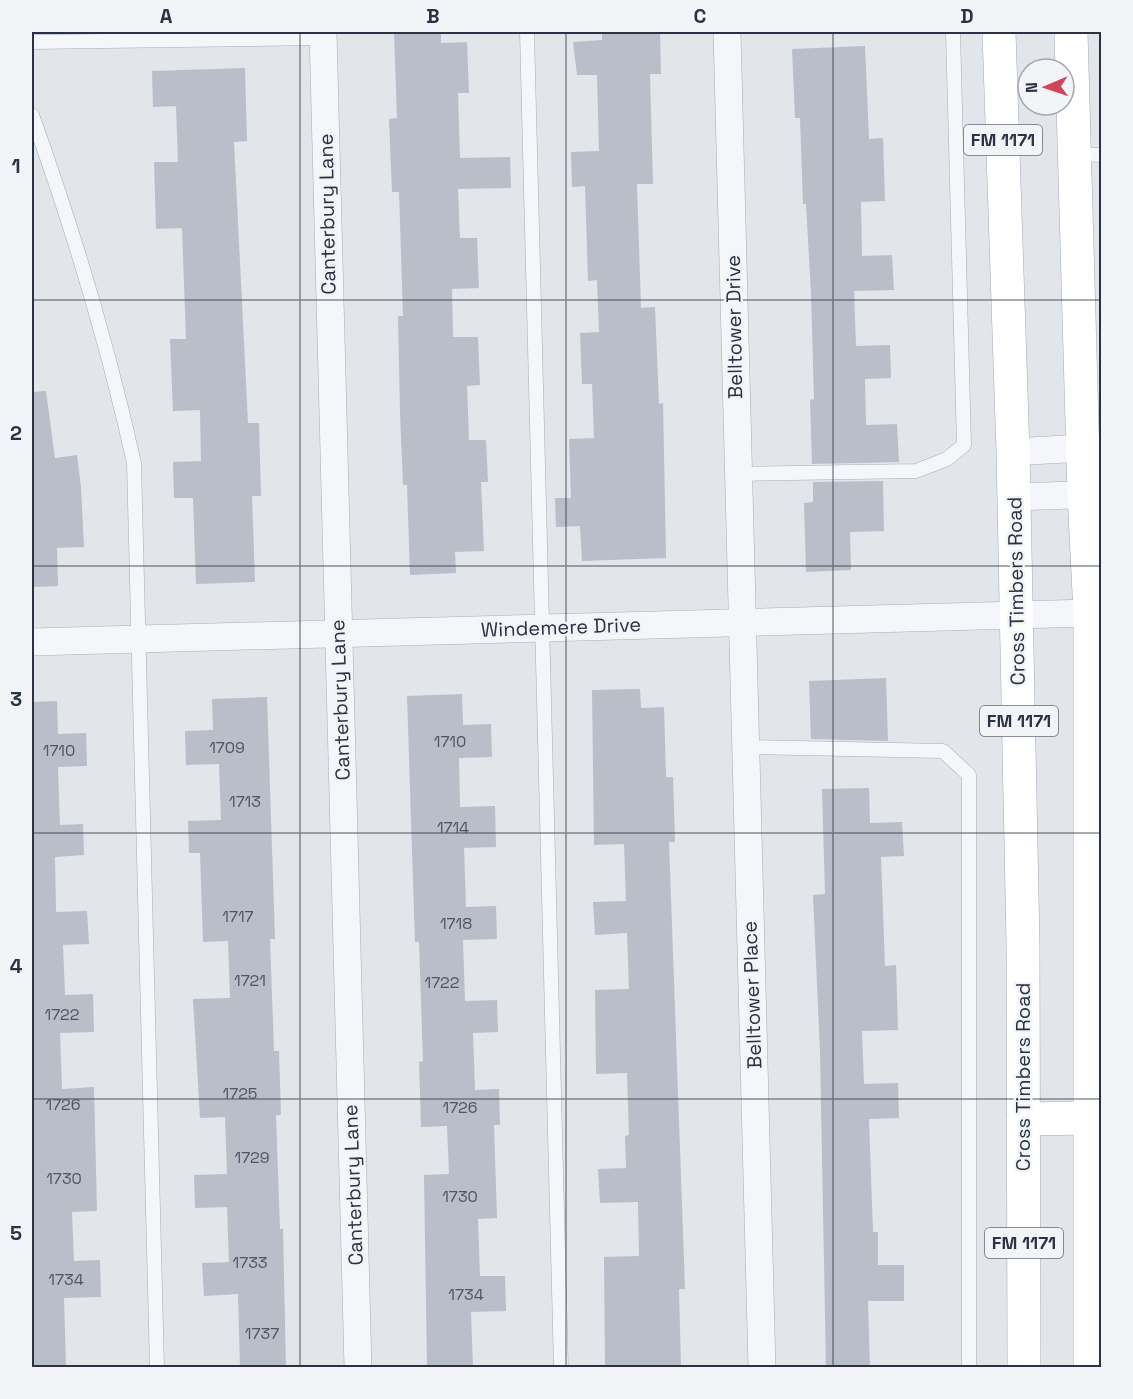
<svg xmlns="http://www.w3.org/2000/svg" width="1133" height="1399" font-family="'Space Grotesk',sans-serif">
  <rect width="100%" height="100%" fill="#e2e5ea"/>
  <!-- building -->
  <g fill="#b9bec8">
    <path d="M394 32H441V43L467 42 469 93H458L460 158 510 157 511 188 458 189 460 238H477L479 288 452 289 453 337H478L480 385 467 386 469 440H486L488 482H481L484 551 455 552 456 573 410 575 407 485H403L400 413 398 316H403L399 192H392L389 119 397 118Z"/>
    <path d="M602 32H660L661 74H650L653 184H637L641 308 655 307 659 404 663 403 666 558 582 561 580 526 556 527 555 498H571L569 439 594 438 592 384H582L580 333 599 332 597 280 588 281 585 186 572 187 571 152 599 151 597 75H577L573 42 602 40Z"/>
    <path d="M865 46 869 139 883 138 885 201 861 202 862 256 892 255 894 290 854 291 856 346 890 345 891 378 865 379 866 425 897 424 899 462 812 464 810 400 814 399 811 293 806 204H803L800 118H795L792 49Z"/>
    <path d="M245 68 247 141 234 142 248 423H259L261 496H252L255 582 196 584 193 498H174L173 462 201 461 200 410 173 411 170 339H186L182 228 156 229 154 162H178L176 106 153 107 152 71Z"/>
    <path d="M46 391 55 458 77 455 81 487 84 547 57 548 58 586 32 587V392Z"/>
    <path d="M883 481 884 531 850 532 851 570 806 572 804 503 813 502V482Z"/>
    <path d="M886 678 888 741 811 739 809 681Z"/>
    <path d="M640 689 641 708 664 707 666 777H673L675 842H669L685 1289H679L681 1368H605L604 1257 639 1256 638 1202 600 1203 598 1169 626 1168 625 1136 629 1135 627 1073 596 1074 595 990 629 989 627 933 595 935 593 902 626 901 624 844 594 845 592 690Z"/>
    <path d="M462 694 463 725 491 724 492 757 459 758 460 807 495 806 496 847 464 848 466 907 496 906 497 939 463 940 465 1001 497 1000 498 1032 473 1033 475 1090 499 1089 500 1125H494L497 1218 478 1219 480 1276H505L506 1311 471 1312 473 1368H427L424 1175 449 1174 447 1126 421 1127 419 1062 423 1061 419 942H415L407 696Z"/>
    <path d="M267 697 275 939H270L274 1051H279L281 1115H276L280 1229H283L286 1368H240L238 1294 204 1296 202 1263 229 1262 227 1207 195 1208 194 1175 227 1174 225 1117 200 1118 193 999 230 998 228 941 203 942 200 853H189L188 821 221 820 219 764 186 765 185 731 213 730 212 699Z"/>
    <path d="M57 701 58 734 86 733 87 766 58 767 60 825 83 824 84 855 55 857 56 912 87 911 89 944 63 945 65 995 93 994 94 1032 60 1033 62 1089 94 1087 97 1211 72 1212 74 1261 100 1260 101 1297 64 1298 66 1368H32V702Z"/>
    <path d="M869 788 870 823 902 822 904 856 881 857 885 966 896 965 898 1030 862 1031 864 1084 898 1083 899 1118 869 1119 873 1232H878V1265H904V1301H868L870 1368H826L820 1052 813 895 825 894 822 789Z"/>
  </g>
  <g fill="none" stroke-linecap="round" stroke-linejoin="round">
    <!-- service casing -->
    <g stroke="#a7acb5" stroke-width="15">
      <g id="service">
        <path d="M527 32 561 1368"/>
        <path d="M32 42 323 38"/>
        <path d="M32 115C73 229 108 345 134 463L157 1368"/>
        <path d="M1076 154 1102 155"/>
        <path d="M738 474 916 471 947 459 964 445 953 32"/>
        <path d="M745 747 943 751 969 775V1368"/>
      </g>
    </g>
    <!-- minor casing -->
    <g stroke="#a7acb5" stroke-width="28">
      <g id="minor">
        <path d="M323 32 358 1368"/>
        <path d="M727 32 762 1368"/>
        <path d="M1013 452 1102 447"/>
        <path d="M1014 497 1102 494"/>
        <path d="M32 642 1090 613"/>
      </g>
    </g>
    <!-- primary casing -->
    <g stroke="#a1a9b6" stroke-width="34">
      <g id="primary">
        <path d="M999 32 1013 452 1023 944 1024 1368"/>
        <path d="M1071 32 1084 494 1090 613V1368"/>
        <path d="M1023 1119 1090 1118"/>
      </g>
    </g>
    <!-- service -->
    <use href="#service" stroke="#f5f6f9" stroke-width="14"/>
    <!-- minor -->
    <use href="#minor" stroke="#f5f6f9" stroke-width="27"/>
    <!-- primary -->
    <use href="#primary" stroke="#fff" stroke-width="33"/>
  </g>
  <!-- grid -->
  <path fill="none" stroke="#2a3243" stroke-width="1.5" stroke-opacity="0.55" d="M300 32V1368M566 32V1368M833 32V1368M32 300H1102M32 566H1102M32 833H1102M32 1099H1102"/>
  <g text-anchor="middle" stroke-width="5" stroke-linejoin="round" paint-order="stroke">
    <!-- number labels -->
    <g font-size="16" fill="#4e5564">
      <text x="450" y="747">1710</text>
      <text x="227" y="753">1709</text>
      <text x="59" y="756">1710</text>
      <text x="245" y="807">1713</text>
      <text x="453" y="833">1714</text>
      <text x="238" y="922">1717</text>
      <text x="456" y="929">1718</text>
      <text x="250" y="986">1721</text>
      <text x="442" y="988">1722</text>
      <text x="62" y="1020">1722</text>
      <text x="240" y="1099">1725</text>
      <text x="63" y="1110">1726</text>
      <text x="460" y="1113">1726</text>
      <text x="252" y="1163">1729</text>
      <text x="64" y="1184">1730</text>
      <text x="460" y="1202">1730</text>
      <text x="250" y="1268">1733</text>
      <text x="66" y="1285">1734</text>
      <text x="466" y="1300">1734</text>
      <text x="262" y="1339">1737</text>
    </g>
    <!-- shield labels -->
    <g fill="#f2f4f8" stroke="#666c79" stroke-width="1.5">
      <rect x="964" y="125" width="78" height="30" rx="4.5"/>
      <rect x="980" y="706" width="78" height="30" rx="4.5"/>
      <rect x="985" y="1228" width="78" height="30" rx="4.5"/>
    </g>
    <g font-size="18" font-weight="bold" fill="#2a3243">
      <text x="1003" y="146">FM 1171</text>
      <text x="1019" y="727">FM 1171</text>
      <text x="1024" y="1249">FM 1171</text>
    </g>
    <!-- street labels -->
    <g font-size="20" fill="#2a3243" stroke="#f2f4f8">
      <text transform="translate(327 214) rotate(-91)" y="7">Canterbury Lane</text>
      <text transform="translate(734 327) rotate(-91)" y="7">Belltower Drive</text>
      <text transform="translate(1016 591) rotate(-91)" y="7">Cross Timbers Road</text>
      <text transform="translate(561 627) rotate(-2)" y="7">Windemere Drive</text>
      <text transform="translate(340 700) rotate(-92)" y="7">Canterbury Lane</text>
      <text transform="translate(752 995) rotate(-92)" y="7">Belltower Place</text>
      <text transform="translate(1023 1077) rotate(-90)" y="7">Cross Timbers Road</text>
      <text transform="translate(353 1185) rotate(-92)" y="7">Canterbury Lane</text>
    </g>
  </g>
  <!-- border -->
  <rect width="1133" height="1399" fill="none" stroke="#f2f4f8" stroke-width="66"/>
  <!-- north arrow -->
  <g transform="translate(1046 87) rotate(268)"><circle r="28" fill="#f2f4f8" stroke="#a2a6b0" stroke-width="1.5"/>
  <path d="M0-4.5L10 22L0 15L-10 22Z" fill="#d04658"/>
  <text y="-9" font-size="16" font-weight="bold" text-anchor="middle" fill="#2a3243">N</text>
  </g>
  <rect x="33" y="33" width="1067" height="1333" fill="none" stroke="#2a3243" stroke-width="2"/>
  <g font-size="20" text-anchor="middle" font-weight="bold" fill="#2a3243">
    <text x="166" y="23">A</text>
    <text x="433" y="23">B</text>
    <text x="700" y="23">C</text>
    <text x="967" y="23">D</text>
    <text x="16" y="173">1</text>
    <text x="16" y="440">2</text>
    <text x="16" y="706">3</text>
    <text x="16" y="973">4</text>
    <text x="16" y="1240">5</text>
  </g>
</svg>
